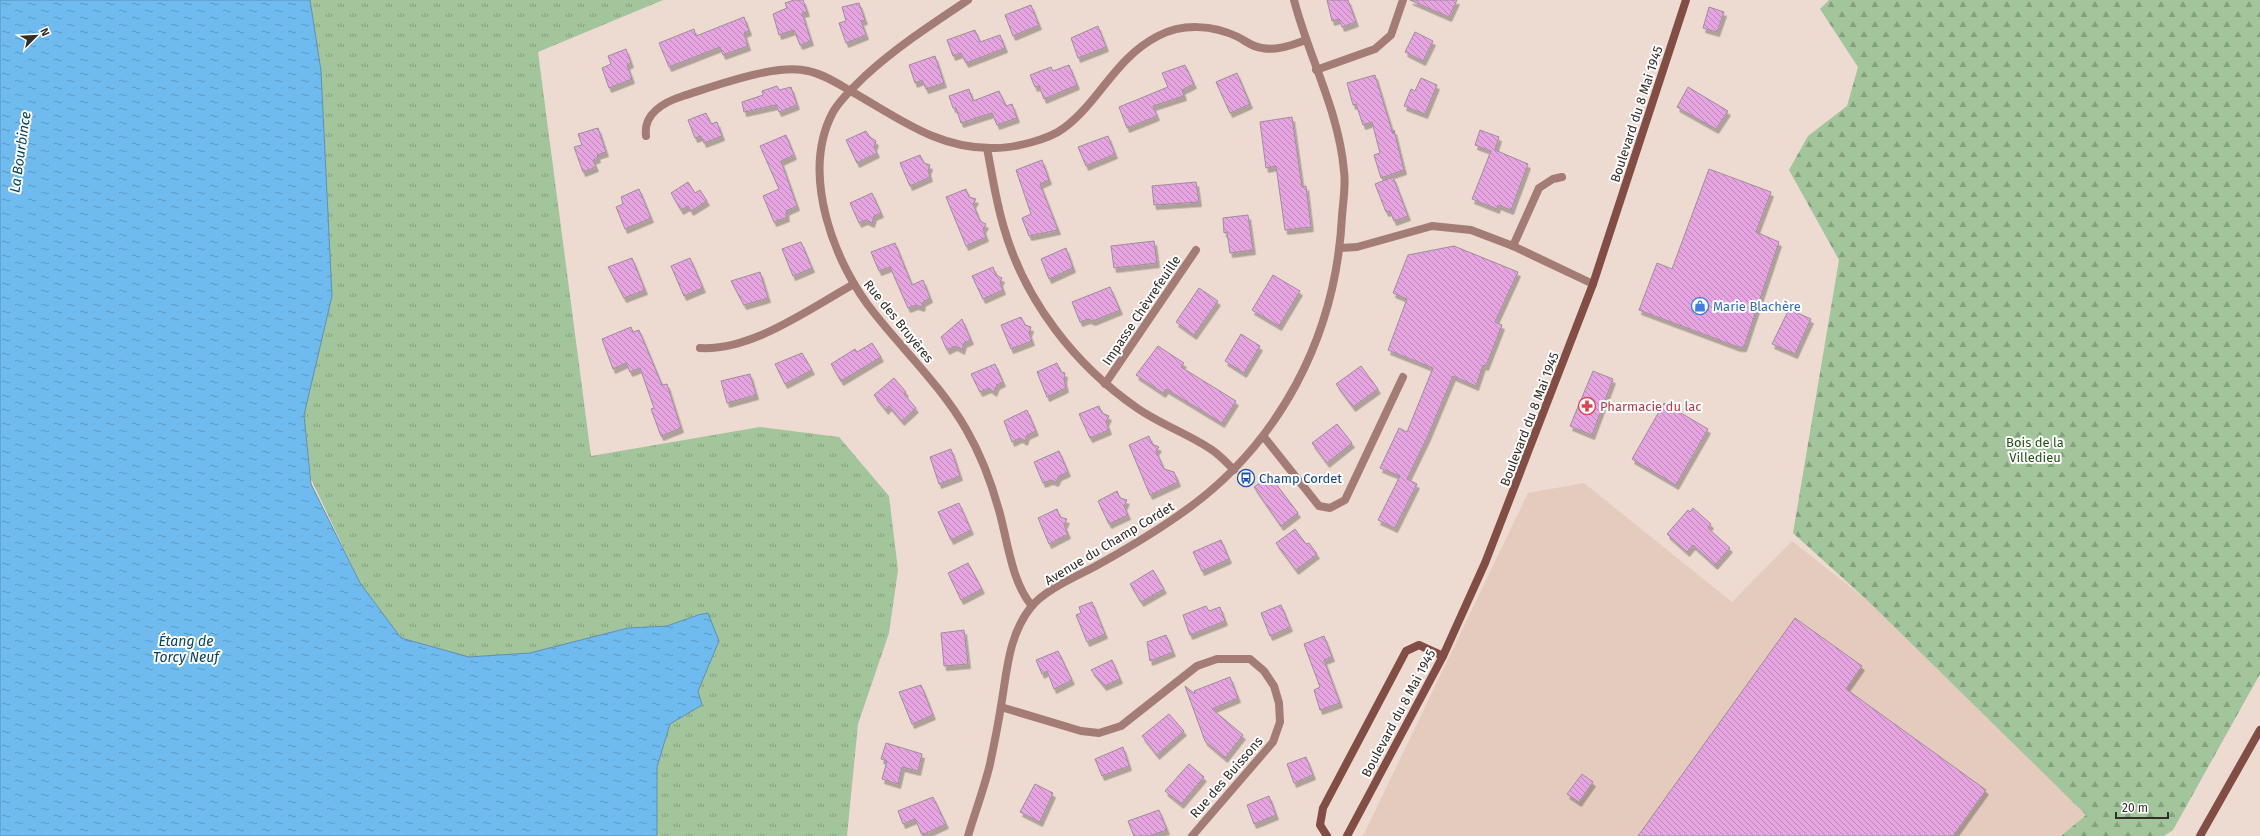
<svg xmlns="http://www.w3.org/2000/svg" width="2260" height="836" font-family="'Fira Sans',sans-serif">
  <defs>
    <pattern id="forest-firs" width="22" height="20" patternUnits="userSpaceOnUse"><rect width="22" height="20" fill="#a2c59b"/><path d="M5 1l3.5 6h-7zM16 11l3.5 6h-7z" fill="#85a07e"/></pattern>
    <pattern id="park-tufts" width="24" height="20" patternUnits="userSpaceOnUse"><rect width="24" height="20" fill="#a2c59b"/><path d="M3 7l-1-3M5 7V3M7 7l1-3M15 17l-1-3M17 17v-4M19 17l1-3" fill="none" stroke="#85a07e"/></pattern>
    <pattern id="water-ripples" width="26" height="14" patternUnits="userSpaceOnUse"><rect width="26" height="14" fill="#6fbbf0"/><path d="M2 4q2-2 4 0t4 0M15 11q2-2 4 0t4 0" fill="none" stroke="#5c98c2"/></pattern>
    <pattern id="building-back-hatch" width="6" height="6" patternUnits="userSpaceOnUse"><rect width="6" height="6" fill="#e6a5e0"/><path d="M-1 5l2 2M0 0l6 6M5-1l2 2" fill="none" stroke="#bb87b6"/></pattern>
    <filter id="shadow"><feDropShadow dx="2.5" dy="4.5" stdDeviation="0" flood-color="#0004"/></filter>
  </defs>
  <rect width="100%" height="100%" fill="#eddad0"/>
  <!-- built -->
  <path fill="#e4cbbd" d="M1584 483 1732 602 1792 541 1868 601 2086 815 2061 836H1363L1528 493Z"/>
  <!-- forest -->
  <path fill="url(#forest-firs)" d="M1829 0H2260V674L2173 830 2164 836H2061L2086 815 1868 601 1793 533 1839 260 1789 170 1808 136 1847 106 1858 67 1820 9Z"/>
  <!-- park -->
  <path fill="url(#park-tufts)" d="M310 0H663L538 52 591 456 760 427 839 437 889 496 898 570 889 633 858 724 847 836H657V767L670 724 701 705 698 691 719 641 698 615 667 626 628 628 530 653 469 657 401 638 360 583 311 479 304 415 332 296 321 71Z"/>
  <!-- water -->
  <path fill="url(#water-ripples)" stroke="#5d90b4" d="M0 0H310L321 71 332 296 304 415 311 484 360 583 401 638 469 657 530 653 628 628 667 626 698 615 708 613 719 641 698 691 702 705 670 724 657 767V836H0Z"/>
  <!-- building -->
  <g fill="url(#building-back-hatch)" stroke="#9d8e9b" filter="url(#shadow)">
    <path d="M794 0H803L807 12 802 13 811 41 800 45 794 30 779 35 773 14 787 8 785 3Z"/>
    <path d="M1327 0H1348L1356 22 1342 27 1339 19 1332 21Z"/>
    <path d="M1410 0H1457L1449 17Z"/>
    <path d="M859 3 865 20 861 21 866 35 846 43 839 23 846 21 842 7Z"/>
    <path d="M1031 5 1039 25 1013 36 1005 15Z"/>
    <path d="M1709 7 1724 12 1717 32 1703 28Z"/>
    <path d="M744 17 749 31 744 33 748 46 723 55 720 47 669 67 659 43 694 29 696 36Z"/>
    <path d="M1098 26 1106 47 1078 58 1071 38Z"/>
    <path d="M975 30 980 42 1000 35 1005 48 966 63 961 53 953 56 947 40Z"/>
    <path d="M1415 32 1433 41 1423 61 1405 52Z"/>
    <path d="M626 49 631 63 627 65 632 79 609 88 602 68 611 64 608 56Z"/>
    <path d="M935 56 944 83 926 89 922 80 915 83 909 65Z"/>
    <path d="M1069 65 1077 85 1044 99 1039 86 1035 87 1030 75 1051 67 1053 71Z"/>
    <path d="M1185 65 1194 84 1182 90 1184 96 1153 106 1157 116 1127 128 1119 107 1168 87 1162 73Z"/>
    <path d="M1237 73 1250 104 1230 113 1216 82Z"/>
    <path d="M1375 75 1393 134 1394 130 1404 170 1381 178 1374 155 1380 153 1372 122 1363 125 1356 104 1353 105 1347 83Z"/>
    <path d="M1421 78 1437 85 1425 114 1404 106 1411 89 1415 91Z"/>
    <path d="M777 86 779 90 791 87 797 105 779 112 776 105 744 112 742 102 763 95 762 91Z"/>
    <path d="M1688 87 1728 111 1716 129 1677 107Z"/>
    <path d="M969 89 973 101 999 91 1006 106 1012 104 1017 118 997 125 992 113 961 123 956 108H953L949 96Z"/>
    <path d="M706 113 711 124 717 122 722 136 704 143 701 136 695 138 688 120Z"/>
    <path d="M1292 117 1302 187 1306 186 1311 227 1285 230 1276 166 1266 168 1260 122Z"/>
    <path d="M598 128 606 152 597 155 598 158 593 160 596 167 583 172 574 147 582 145 578 134Z"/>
    <path d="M1480 130 1499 137 1495 150 1528 164 1511 210 1498 205 1497 209 1472 199 1491 151 1475 145Z"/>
    <path d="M866 131 870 137 876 141 874 147 877 153 857 163 846 140Z"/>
    <path d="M786 135 794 155 781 161 797 206 786 211 787 217 774 222 763 196 779 189 760 146Z"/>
    <path d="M1108 136 1115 154 1086 166 1078 147Z"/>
    <path d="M920 155 924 163 930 165 928 171 930 177 910 186 900 163Z"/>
    <path d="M1042 160 1049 180 1040 184 1058 230 1029 236 1022 218 1031 214 1016 170Z"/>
    <path d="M1709 169 1771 192 1756 232 1779 242 1744 347H1738L1639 310 1657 263 1672 269Z"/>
    <path d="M1393 177 1408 216 1394 221 1390 211 1386 212 1375 184Z"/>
    <path d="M688 182 695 193 700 190 707 201 691 211 688 206 681 210 671 193Z"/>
    <path d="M1196 182 1199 202 1154 205 1152 186Z"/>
    <path d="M639 189 651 218 625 229 616 207 623 204 621 197Z"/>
    <path d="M966 189 969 197 976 199 973 204 980 221 986 224 983 229 986 237 966 246 946 197Z"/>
    <path d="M872 193 881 213 874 216 872 223 865 220 859 223 850 203Z"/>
    <path d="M1248 215 1253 250 1230 253 1227 232 1224 233 1223 218Z"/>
    <path d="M1154 241 1157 263 1114 268 1111 246Z"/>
    <path d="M801 242 812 268 793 276 782 249Z"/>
    <path d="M895 243 912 285 923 280 930 298 923 302 922 307 916 305 908 308 890 267 879 271 871 252Z"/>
    <path d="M1454 246 1518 272 1495 322 1502 325 1486 366 1483 365 1476 386 1453 376 1427 438 1407 479 1417 484 1395 528 1378 520 1400 476 1380 468 1399 428 1407 432 1433 368 1388 350 1407 299 1393 293 1408 255Z"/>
    <path d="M1066 248 1073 268 1049 279 1041 259Z"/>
    <path d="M632 258 645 290 624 298 608 267Z"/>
    <path d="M690 258 703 288 684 296 671 266Z"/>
    <path d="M993 267 996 275 1002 278 1000 282 1003 290 983 299 972 276Z"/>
    <path d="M760 272 768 298 744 305 731 281Z"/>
    <path d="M1273 275 1300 291 1279 326 1252 310Z"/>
    <path d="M1110 287 1120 310 1093 321 1088 319 1080 322 1072 302Z"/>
    <path d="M1199 288 1218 301 1194 335 1176 322Z"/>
    <path d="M1789 309 1811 319 1795 354 1772 344Z"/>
    <path d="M1021 317 1025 325 1031 327 1029 333 1032 341 1011 349 1001 325Z"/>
    <path d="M962 319 971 340 964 343 962 350 955 346 947 350 941 337Z"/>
    <path d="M631 327 633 332 639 330 662 385 667 384 681 428 661 436 651 409 654 408 640 368 630 372 626 363 613 369 602 339Z"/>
    <path d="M1241 334 1260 346 1244 373 1225 361Z"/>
    <path d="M872 343 881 357 841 381 831 364 855 349 857 352Z"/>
    <path d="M1158 346 1184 363 1181 367 1236 401 1222 423 1166 389 1163 393 1136 375Z"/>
    <path d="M802 353 812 370 785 384 775 364Z"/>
    <path d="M1057 363 1061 372 1065 373 1064 379 1066 388 1047 397 1037 372Z"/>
    <path d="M995 364 1003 382 997 385 994 392 989 388 980 392 971 374Z"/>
    <path d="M1361 366 1378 389 1353 407 1336 384Z"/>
    <path d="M1593 371 1613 379 1592 435 1570 426Z"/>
    <path d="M750 374 756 395 727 403 721 381Z"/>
    <path d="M894 378 906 392 904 394 916 408 902 421 889 406 886 410 874 395Z"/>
    <path d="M1664 403 1708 429 1676 485 1632 459Z"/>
    <path d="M1099 406 1102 413 1109 416 1106 422 1109 430 1090 438 1079 414Z"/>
    <path d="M1027 410 1036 431 1027 435 1025 441 1020 438 1012 442 1004 421Z"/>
    <path d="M1337 424 1352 443 1327 463 1312 443Z"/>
    <path d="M1149 436 1152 444 1159 447 1156 451 1164 469 1174 472 1178 482 1150 495 1129 445Z"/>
    <path d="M951 449 960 476 939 484 930 457Z"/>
    <path d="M1059 451 1068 472 1059 476 1056 482 1051 480 1043 483 1034 462Z"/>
    <path d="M1270 476 1298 513 1281 526 1254 487Z"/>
    <path d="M1117 491 1120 498 1127 500 1124 506 1128 515 1109 524 1098 501Z"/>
    <path d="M959 503 971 530 951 540 938 512Z"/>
    <path d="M1693 508 1711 524 1708 528 1730 548 1715 565 1693 545 1687 552 1667 534 1688 510 1690 512Z"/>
    <path d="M1057 509 1060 517 1067 519 1064 525 1068 534 1049 544 1038 518Z"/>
    <path d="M1295 529 1306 544 1309 543 1317 554 1296 570 1276 543Z"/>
    <path d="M1221 540 1229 559 1202 571 1193 552Z"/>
    <path d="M968 563 982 589 961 600 948 573Z"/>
    <path d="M1153 570 1164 589 1141 602 1130 584Z"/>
    <path d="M1092 602 1105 634 1087 642 1076 615 1081 613 1079 607Z"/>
    <path d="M1281 605 1290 627 1270 636 1261 613Z"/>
    <path d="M1206 606 1209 611 1220 607 1225 621 1190 635 1183 615Z"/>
    <path d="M1795 618 1862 666 1846 689 1986 790 1953 836H1638Z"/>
    <path d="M964 630 968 664 944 666 941 633Z"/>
    <path d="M1166 635 1173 652 1150 661 1147 642Z"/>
    <path d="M1324 636 1332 657 1324 660 1340 703 1320 710 1314 690 1320 687 1304 644Z"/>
    <path d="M1058 651 1072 680 1054 689 1047 671 1042 674 1036 660Z"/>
    <path d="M1112 660 1120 679 1104 686 1091 670Z"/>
    <path d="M1230 677 1238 698 1212 709 1243 735 1225 758 1205 741 1185 686 1195 694 1194 691Z"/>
    <path d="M921 685 933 715 912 724 899 692Z"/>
    <path d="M1169 714 1184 731 1157 755 1142 736Z"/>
    <path d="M886 743 922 754 918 771 902 767 898 784 882 779 887 761 881 759Z"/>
    <path d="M1123 747 1129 766 1102 776 1095 759Z"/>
    <path d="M1306 757 1313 775 1294 783 1287 764Z"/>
    <path d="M1189 764 1204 777 1181 804 1165 791Z"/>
    <path d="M1582 774 1593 782 1579 802 1567 794Z"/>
    <path d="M1035 784 1053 793 1040 822 1020 812Z"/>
    <path d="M1269 796 1276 815 1254 824 1247 805Z"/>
    <path d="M933 797 946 824 922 835 915 819 903 824 898 811Z"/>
    <path d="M1159 810 1167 830 1149 836H1134L1128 821Z"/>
  </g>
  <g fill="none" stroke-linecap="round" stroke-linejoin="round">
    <!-- lane -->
    <path stroke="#a27c75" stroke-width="8" d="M1513 246 1539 188 1553 179 1562 177"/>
    <!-- street -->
    <g stroke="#a27c75" stroke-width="8">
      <path d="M968 0C932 24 897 47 865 76 854 87 841 98 833 112 800 174 834 264 875 314 905 352 941 386 966 429 981 455 992 484 1000 514 1008 544 1012 582 1032 606"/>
      <path d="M1316 70 1375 49 1391 35 1403 0"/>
      <path d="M646 136C643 114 664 102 683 96 715 86 776 63 808 71 823 74 837 83 849 90 897 117 938 150 995 148 1014 148 1048 140 1064 128 1100 101 1115 58 1158 36 1183 23 1213 25 1238 37 1246 41 1252 47 1262 48 1278 51 1291 45 1306 40"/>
      <path d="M987 148C992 174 996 202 1004 228 1025 301 1075 365 1137 408 1160 424 1186 433 1209 448 1218 453 1226 462 1234 470"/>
      <path d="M1340 248 1357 247 1432 226 1471 230 1513 246 1593 284"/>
      <path d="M700 348C752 351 809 309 854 284"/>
      <path d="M1105 384 1196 250"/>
      <path d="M1264 437 1319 506 1330 508 1345 500 1403 377"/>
      <path d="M1001 707 1081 731 1099 733 1121 726 1197 666 1217 659H1250L1264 671 1274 686 1279 703 1280 722 1273 742 1192 836"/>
      <path d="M968 836C975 812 984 789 990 764 994 745 998 725 1001 706 1007 672 1008 636 1031 607 1045 590 1075 577 1094 567 1123 551 1152 534 1179 515 1279 446 1336 337 1342 216 1343 202 1346 186 1344 171 1339 111 1309 58 1294 0"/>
    </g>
    <!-- secondary -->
    <g stroke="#814d44" stroke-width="8">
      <path d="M1327 836 1320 825 1323 808 1406 651 1419 645 1443 656"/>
      <path d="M1347 836 1443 656 1485 563 1593 284 1686 0"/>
      <path d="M2200 836 2260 730"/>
    </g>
  </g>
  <!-- icons -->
  <defs>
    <g id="shop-ring" transform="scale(0.9)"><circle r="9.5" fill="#fff" stroke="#3f7fe0" stroke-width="1.5"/><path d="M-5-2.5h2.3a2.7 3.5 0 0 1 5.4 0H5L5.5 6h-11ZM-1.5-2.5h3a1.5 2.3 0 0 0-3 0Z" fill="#3f7fe0"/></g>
    <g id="pharmacy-ring" transform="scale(0.9)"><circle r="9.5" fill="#fff" stroke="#e0444e" stroke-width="1.5"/><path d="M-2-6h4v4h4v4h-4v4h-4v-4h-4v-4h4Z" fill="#e0444e"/></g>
    <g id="bus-ring" transform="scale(0.9)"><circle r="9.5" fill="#fff" stroke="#1a4fb4" stroke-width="1.5"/><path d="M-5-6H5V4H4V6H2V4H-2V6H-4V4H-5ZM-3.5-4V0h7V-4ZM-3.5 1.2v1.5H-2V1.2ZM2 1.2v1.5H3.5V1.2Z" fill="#1a4fb4"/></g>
  </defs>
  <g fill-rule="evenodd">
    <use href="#shop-ring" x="1700" y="306"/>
    <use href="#pharmacy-ring" x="1587" y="406"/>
    <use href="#bus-ring" x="1246" y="478"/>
  </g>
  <g text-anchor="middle" stroke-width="4" stroke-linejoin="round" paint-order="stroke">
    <!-- street labels -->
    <g font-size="13" fill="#342d29" stroke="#fff">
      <text transform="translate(1636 114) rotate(-72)" y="5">Boulevard du 8 Mai 1945</text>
      <text transform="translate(1141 310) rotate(-56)" y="5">Impasse Chèvrefeuille</text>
      <text transform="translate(899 321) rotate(51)" y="5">Rue des Bruyères</text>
      <text transform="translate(1529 419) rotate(-69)" y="5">Boulevard du 8 Mai 1945</text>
      <text transform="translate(1109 543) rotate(-31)" y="5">Avenue du Champ Cordet</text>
      <text transform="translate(1398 713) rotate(-62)" y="5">Boulevard du 8 Mai 1945</text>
      <text transform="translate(1226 777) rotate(-49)" y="5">Rue des Buissons</text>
    </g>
    <!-- shop labels -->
    <g font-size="13" fill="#366cbe" stroke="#fff" text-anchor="start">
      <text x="1713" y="311">Marie Blachère</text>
    </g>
    <!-- health labels -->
    <g font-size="13" fill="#be3a42" stroke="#fff" text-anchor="start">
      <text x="1600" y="411">Pharmacie du lac</text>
    </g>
    <!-- park labels -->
    <g font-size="13" fill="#225615" stroke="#fff">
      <text x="2035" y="447">Bois de la<tspan x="2035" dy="15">Villedieu</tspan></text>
    </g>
    <!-- transit labels -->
    <g font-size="13" fill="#164399" stroke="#fff" text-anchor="start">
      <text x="1259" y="483">Champ Cordet</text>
    </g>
    <!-- water labels -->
    <g font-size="14" font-style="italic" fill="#034366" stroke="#fff">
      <text transform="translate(20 152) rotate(-82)" y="5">La Bourbince</text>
      <text x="186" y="646">Étang de<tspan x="186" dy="16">Torcy Neuf</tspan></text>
    </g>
  </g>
  <!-- north arrow -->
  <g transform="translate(36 36) rotate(66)" stroke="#ffffff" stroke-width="3" paint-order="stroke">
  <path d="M0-3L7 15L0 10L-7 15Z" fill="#342d29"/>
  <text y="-6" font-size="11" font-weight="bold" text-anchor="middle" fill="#342d29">N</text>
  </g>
  <!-- scale -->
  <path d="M2116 812v6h52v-6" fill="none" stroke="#342d29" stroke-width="2"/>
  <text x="2122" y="812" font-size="12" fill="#342d29" stroke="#ffffff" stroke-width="3" paint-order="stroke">20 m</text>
</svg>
